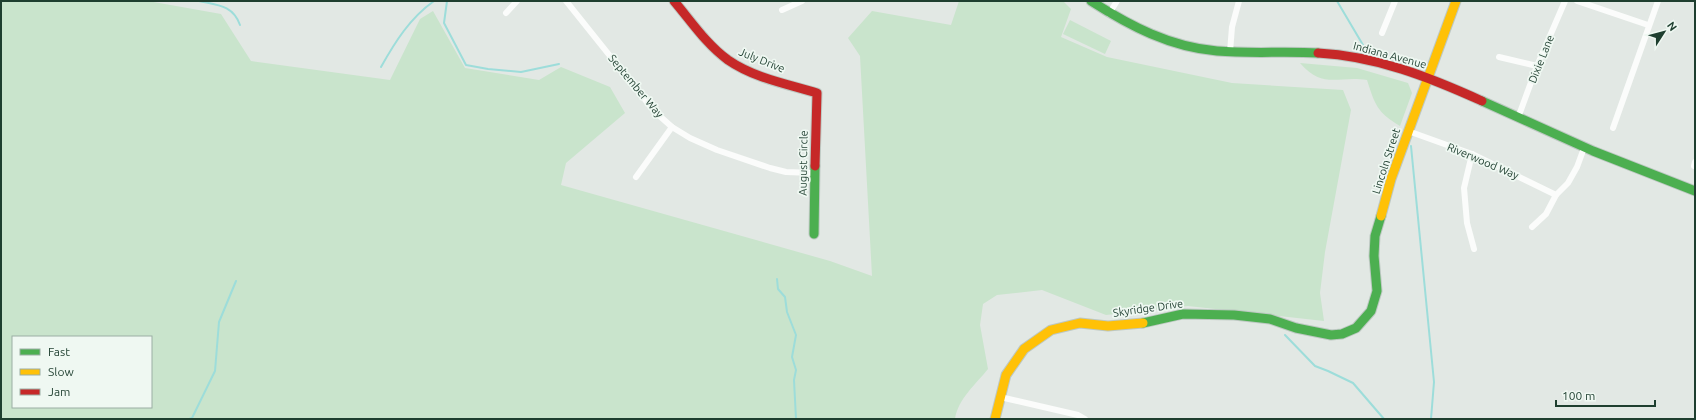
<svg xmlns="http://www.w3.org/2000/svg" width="1696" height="420" font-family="Ubuntu,sans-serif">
  <rect width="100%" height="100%" fill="#e2e8e4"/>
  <!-- green -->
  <g fill="#c9e4cc" fill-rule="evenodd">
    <path d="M1 1H148L221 14 251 61 390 80 420 19 433 11 465 68 539 80 561 67 610 87 625 113 566 163 561 185 830 261 872 276 860 56 848 38 872 11 951 25 959 1H1063L1071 9 1061 37 1107 57 1232 83 1343 90 1351 110 1325 252 1320 293 1324 321 1188 306 1106 315 1042 290 997 295 983 304 980 325 988 369C976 384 958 399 955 419H1ZM13 337H151V407H13Z"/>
    <path d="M1070 20 1111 41 1105 54 1063 34Z"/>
    <path d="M1300 63 1357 68 1408 83 1412 93 1400 126C1377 112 1375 105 1367 80 1339 75 1323 90 1300 63Z"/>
  </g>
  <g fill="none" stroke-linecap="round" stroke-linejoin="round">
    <!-- stream -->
    <g stroke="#9dddda" stroke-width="2">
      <path d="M199 1C217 5 233 5 240 25"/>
      <path d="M447 1 444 23 466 65 488 69 521 72 559 64"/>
      <path d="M1337 1 1363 45"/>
      <path d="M381 67C395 42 410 18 434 1"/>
      <path d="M1411 146 1434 382 1431 419"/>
      <path d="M777 279 778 289 785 297 787 312 796 335 792 357 796 370 794 380 796 419"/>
      <path d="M1285 335 1315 366 1328 371 1353 383 1384 419"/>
      <path d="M189 419 192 418 215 371 219 322 236 281"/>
    </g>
    <!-- fast casing -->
    <g stroke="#bdc8c2" stroke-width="11">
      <g id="fast">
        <path d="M1091 1C1130 26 1170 47 1217 51 1251 54 1284 51 1318 53"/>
        <path d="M1482 101 1593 151 1695 191"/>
        <path d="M814 234 815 166"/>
        <path d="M1143 323 1183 314 1234 315 1270 319 1296 328 1331 335 1342 334 1356 328 1371 311 1377 291 1374 256 1375 236 1381 216"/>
      </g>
    </g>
    <!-- slow casing -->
    <g stroke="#bdc8c2" stroke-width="11">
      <g id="slow">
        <path d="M1381 216 1391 179 1456 1"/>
        <path d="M995 419 1006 375 1024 349 1051 330 1080 323 1108 326 1143 323"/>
      </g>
    </g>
    <!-- jam casing -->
    <g stroke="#bdc8c2" stroke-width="11">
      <g id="jam">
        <path d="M674 1C691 21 706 44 728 60 754 78 787 84 817 93L815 166"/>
        <path d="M1318 53C1376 56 1429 77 1482 101"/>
      </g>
    </g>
    <!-- street -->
    <g stroke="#fbfcfb" stroke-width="6">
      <path d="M566 1 654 111 672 127 690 138 717 150 770 168 786 172 814 173"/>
      <path d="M1577 1 1648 25"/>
      <path d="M782 10 802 1"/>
      <path d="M506 13 517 1"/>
      <path d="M1109 14 1117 1"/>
      <path d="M1382 33 1395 1"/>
      <path d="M1230 52 1232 27 1239 1"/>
      <path d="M1499 57 1537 66"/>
      <path d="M1518 118 1537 66 1565 1"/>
      <path d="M1613 128 1658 1"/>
      <path d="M1408 131 1472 154 1556 195"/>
      <path d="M1472 154 1464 188 1467 223 1474 249"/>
      <path d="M1694 166 1695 162"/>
      <path d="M636 177 672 127"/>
      <path d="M1532 227 1546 214 1556 195 1568 183 1577 167 1584 148"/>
      <path d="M1000 397 1078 415 1085 419"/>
    </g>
    <!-- fast -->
    <use href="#fast" stroke="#4caf50" stroke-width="9"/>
    <!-- slow -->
    <use href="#slow" stroke="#ffc107" stroke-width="9"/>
    <!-- jam -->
    <use href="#jam" stroke="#c62828" stroke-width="9"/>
  </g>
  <g text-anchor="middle" stroke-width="3.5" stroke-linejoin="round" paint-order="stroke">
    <!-- street labels -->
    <g font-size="11" fill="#1e3e2f" stroke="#eff8f2">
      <text transform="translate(1390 55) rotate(15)" y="4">Indiana Avenue</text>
      <text transform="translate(1541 59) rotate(-68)" y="4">Dixie Lane</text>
      <text transform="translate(762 60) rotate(22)" y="4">July Drive</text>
      <text transform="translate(636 86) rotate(50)" y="4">September Way</text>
      <text transform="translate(1386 161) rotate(-72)" y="4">Lincoln Street</text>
      <text transform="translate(1483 161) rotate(23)" y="4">Riverwood Way</text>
      <text transform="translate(803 163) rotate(-89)" y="4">August Circle</text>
      <text transform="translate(1148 308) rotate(-8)" y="4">Skyridge Drive</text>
    </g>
  </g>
  <!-- border -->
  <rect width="1696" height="420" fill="none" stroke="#1e3e2f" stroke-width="4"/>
  <!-- legend -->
  <rect x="12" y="336" width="140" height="72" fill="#eff8f2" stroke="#9baea4"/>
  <rect x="20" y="349" width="20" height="6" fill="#4caf50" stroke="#9baea4"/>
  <text x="48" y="356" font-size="12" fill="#1e3e2f">Fast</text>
  <rect x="20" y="369" width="20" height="6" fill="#ffc107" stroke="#9baea4"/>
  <text x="48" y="376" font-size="12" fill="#1e3e2f">Slow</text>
  <rect x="20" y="389" width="20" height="6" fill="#c62828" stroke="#9baea4"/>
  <text x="48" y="396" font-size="12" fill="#1e3e2f">Jam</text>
  <!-- north arrow -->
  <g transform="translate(1664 32) rotate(54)" stroke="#eff8f2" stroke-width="3" paint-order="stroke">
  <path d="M0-3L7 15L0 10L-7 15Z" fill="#1e3e2f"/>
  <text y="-6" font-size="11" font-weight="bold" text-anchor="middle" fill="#1e3e2f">N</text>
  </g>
  <!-- scale -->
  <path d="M1556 400v6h99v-6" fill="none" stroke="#1e3e2f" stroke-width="2"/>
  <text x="1562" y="400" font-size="12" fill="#1e3e2f" stroke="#eff8f2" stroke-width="3" paint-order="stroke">100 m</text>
</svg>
